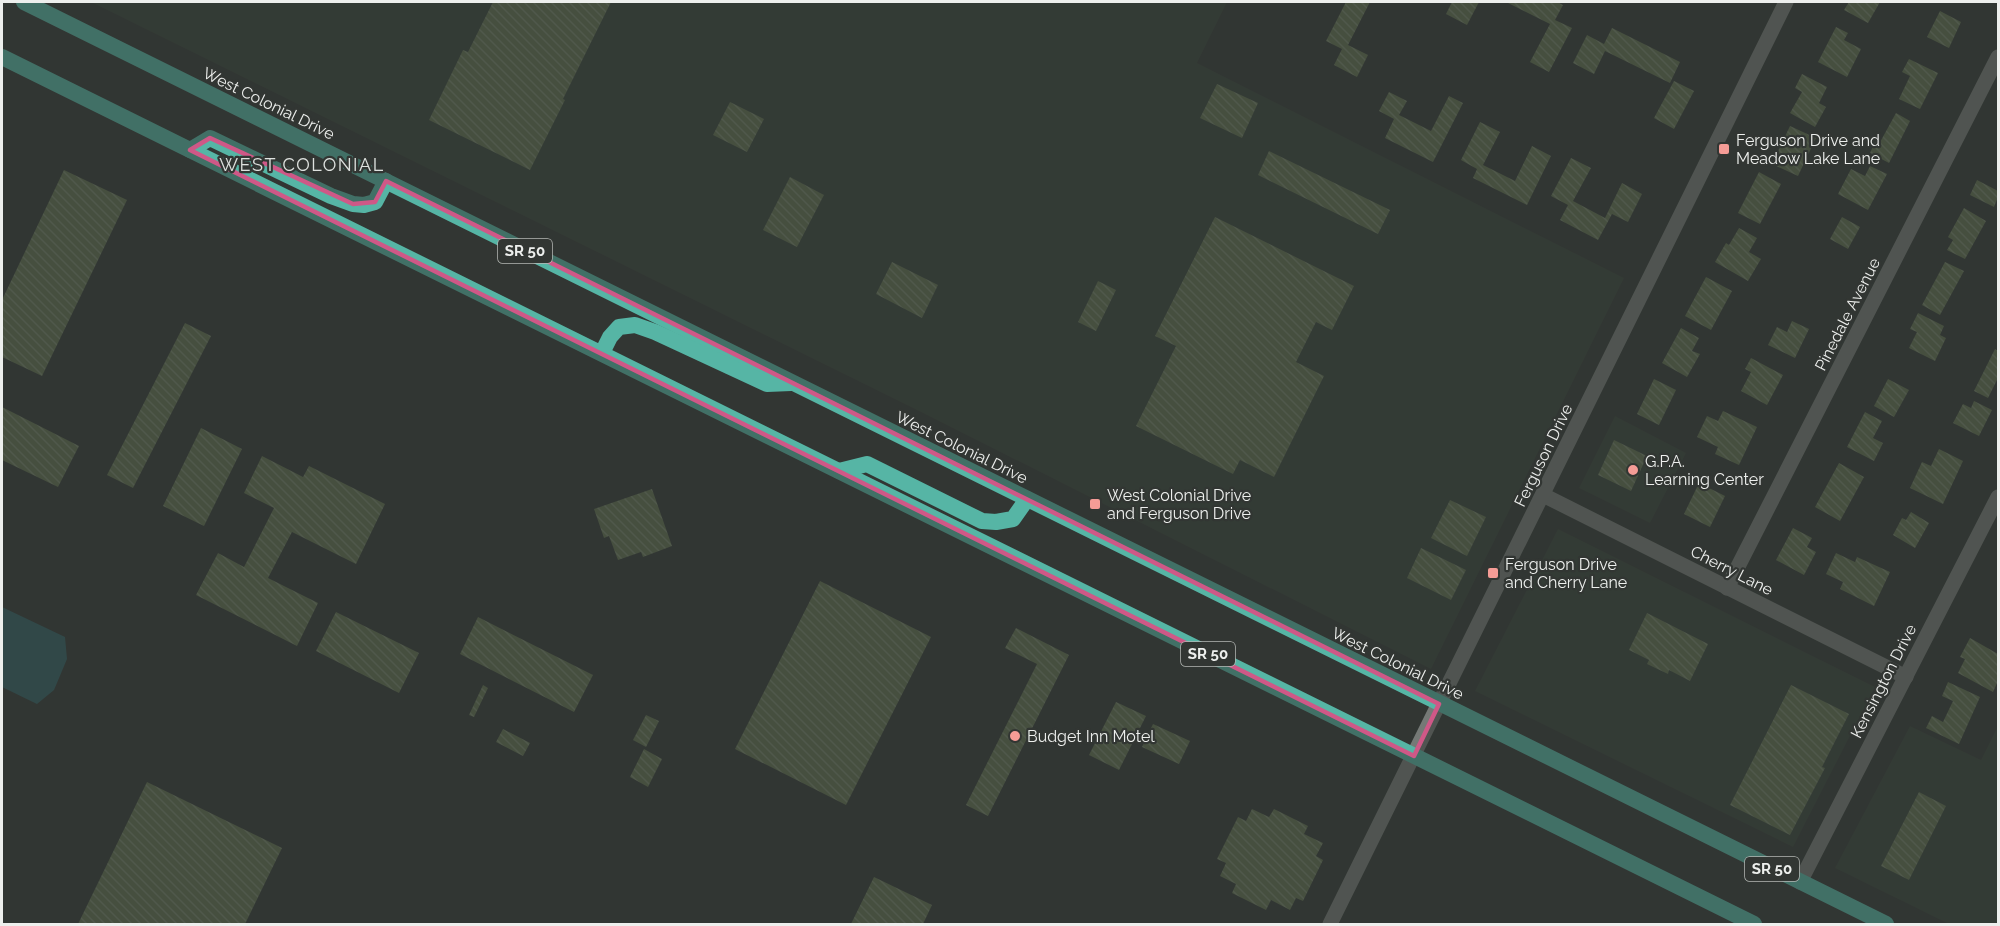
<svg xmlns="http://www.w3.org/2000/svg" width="2000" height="926" font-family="Raleway,sans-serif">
  <defs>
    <pattern id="building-back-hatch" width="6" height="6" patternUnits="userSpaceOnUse" patternTransform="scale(1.5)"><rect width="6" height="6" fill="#5f6d4f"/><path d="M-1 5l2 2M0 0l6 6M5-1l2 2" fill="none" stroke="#768269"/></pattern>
  </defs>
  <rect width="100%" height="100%" fill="#323633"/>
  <!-- built -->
  <g fill="#374039">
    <path d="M91 2H1227L1197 63 1624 278 1431 669 921 412Z"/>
    <path d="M1615 416 1686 453 1650 523 1579 488Z"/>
    <path d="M1558 529 1875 687 1793 847 1475 691Z"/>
    <path d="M1910 726 1981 760 1998 726V924H1949L1835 868Z"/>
  </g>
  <!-- water -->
  <path fill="#315e63" d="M2 607 65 637 67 659 54 690 37 704 2 687Z"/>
  <!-- building -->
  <g fill="url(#building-back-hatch)">
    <path d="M493 2H611L563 99 565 100 530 170 429 120 463 50 468 52Z"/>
    <path d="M1346 2H1370L1348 45 1368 55 1357 77 1334 65 1342 49 1326 41Z"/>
    <path d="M1452 2H1479L1467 25 1446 14Z"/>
    <path d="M1506 2H1557L1563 5 1555 20 1572 28 1549 72 1530 62 1550 24Z"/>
    <path d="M1849 2H1880L1868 23 1844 10Z"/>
    <path d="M1940 11 1961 22 1949 48 1927 37Z"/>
    <path d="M1836 27 1848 33 1844 40 1861 49 1847 77 1818 62Z"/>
    <path d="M1612 28 1680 62 1670 83 1605 51 1594 74 1573 63 1587 35 1604 44Z"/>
    <path d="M1909 59 1938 73 1920 109 1899 99 1910 76 1902 72Z"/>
    <path d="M1802 74 1827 87 1819 103 1826 107 1815 127 1790 113 1802 92 1795 88Z"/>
    <path d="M1674 81 1694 91 1674 129 1654 118Z"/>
    <path d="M1217 84 1258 103 1242 138 1200 118Z"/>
    <path d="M1389 92 1407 101 1399 115 1431 131 1449 96 1463 103 1433 162 1385 138 1394 119 1379 111Z"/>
    <path d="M730 102 764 119 747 152 713 135Z"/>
    <path d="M1896 113 1910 121 1889 163 1870 153 1875 142 1879 144Z"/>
    <path d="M1480 122 1500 132 1483 165 1515 181 1532 146 1551 156 1527 205 1473 178 1477 169 1461 160Z"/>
    <path d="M1790 126 1816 138 1798 176 1772 164Z"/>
    <path d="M1269 151 1390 210 1378 234 1258 175Z"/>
    <path d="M1571 158 1591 168 1573 201 1605 218 1622 183 1642 194 1628 222 1612 214 1598 240 1560 220 1568 205 1551 196Z"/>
    <path d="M1870 166 1887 174 1868 210 1838 194 1851 169 1865 176Z"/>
    <path d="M64 170 127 200 42 376 2 357V300Z"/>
    <path d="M1759 172 1781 184 1760 224 1738 213Z"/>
    <path d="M790 177 824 195 797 247 763 230Z"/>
    <path d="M1977 180 1998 191V197L1994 207 1970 195Z"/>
    <path d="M1964 208 1986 221 1965 259 1947 250 1953 240 1948 237Z"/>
    <path d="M1215 217 1354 286 1332 330 1316 322 1296 362 1324 376 1274 477 1240 460 1233 474 1136 426 1176 346 1155 336Z"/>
    <path d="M1842 217 1860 227 1848 249 1830 239Z"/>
    <path d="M1739 228 1757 238 1749 252 1761 259 1748 281 1715 262 1726 243 1729 245Z"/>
    <path d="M892 262 938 285 922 318 876 294Z"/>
    <path d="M1945 262 1964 271 1940 315 1922 305Z"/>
    <path d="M1706 277 1732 291 1711 330 1685 316Z"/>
    <path d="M1098 281 1116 290 1096 331 1078 322Z"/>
    <path d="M1918 313 1944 326 1940 335 1946 338 1935 361 1909 348 1917 332 1910 329Z"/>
    <path d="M1792 321 1809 329 1795 358 1768 345 1777 327 1787 332Z"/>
    <path d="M185 323 211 336 133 488 107 475Z"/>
    <path d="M1681 328 1699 338 1692 351 1700 354 1687 377 1662 363Z"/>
    <path d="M1995 349 1998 351V378L1988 398 1974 391Z"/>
    <path d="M1751 358 1783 375 1767 405 1741 391 1751 372 1745 369Z"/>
    <path d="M1654 379 1676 390 1659 425 1637 414Z"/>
    <path d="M1888 379 1909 390 1894 417 1874 406Z"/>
    <path d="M1974 401 1992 410 1979 436 1953 423 1963 404 1971 408Z"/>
    <path d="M2 407 79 446 58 487 2 460Z"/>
    <path d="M1723 411 1757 427 1739 465 1715 454 1718 447 1697 437 1707 416 1718 421Z"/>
    <path d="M1865 412 1882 421 1873 438 1883 443 1874 461 1847 447Z"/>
    <path d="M201 428 242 449 204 526 163 506Z"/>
    <path d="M1614 440 1647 456 1631 491 1598 475Z"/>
    <path d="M1939 449 1963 461 1943 504 1910 488 1922 462 1931 466Z"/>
    <path d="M262 456 303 477 309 466 385 504 356 564 292 532 268 578 318 603 297 646 196 595 218 553 244 567 274 508 244 493Z"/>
    <path d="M1839 463 1864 477 1840 521 1815 507Z"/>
    <path d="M1699 483 1725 496 1710 527 1684 514Z"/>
    <path d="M652 489 672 546 643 557 641 552 618 560 609 536 604 538 594 509Z"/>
    <path d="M1450 500 1486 517 1467 556 1431 538Z"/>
    <path d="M1911 512 1929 523 1915 548 1893 535 1902 518 1906 520Z"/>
    <path d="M1793 528 1812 538 1807 547 1816 552 1804 575 1776 560Z"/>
    <path d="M1421 548 1466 570 1451 600 1407 578Z"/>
    <path d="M1836 553 1855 562 1857 557 1890 572 1874 606 1840 589 1843 582 1826 574Z"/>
    <path d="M820 581 931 637 846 805 735 749Z"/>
    <path d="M336 612 419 653 399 693 316 651Z"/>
    <path d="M1647 613 1708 644 1690 681 1669 670 1668 674 1647 664 1649 660 1629 650Z"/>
    <path d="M478 617 593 675 574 712 460 654Z"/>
    <path d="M1016 628 1069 655 988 816 966 805 1037 664 1005 648Z"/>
    <path d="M1970 638 1998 654V681L1993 692 1958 673 1965 659 1960 657Z"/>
    <path d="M1948 682 1980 697 1959 744 1926 728 1932 716 1943 722 1953 701 1942 696Z"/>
    <path d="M483 685 488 688 474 717 469 715Z"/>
    <path d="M1791 685 1849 714 1822 767 1825 768 1790 835 1730 805Z"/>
    <path d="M1116 702 1146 716 1119 770 1089 755Z"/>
    <path d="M646 715 659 721 646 747 633 740Z"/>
    <path d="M1153 724 1190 741 1179 764 1142 747Z"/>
    <path d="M503 729 530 743 523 756 496 742Z"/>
    <path d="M644 749 662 759 648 787 630 777Z"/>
    <path d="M147 782 282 848 245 924H78Z"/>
    <path d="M1919 792 1946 806 1909 880 1881 866Z"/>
    <path d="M1252 809 1269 817 1274 809 1308 826 1304 834 1323 843 1316 856 1323 860 1303 901 1296 898 1290 910 1271 900 1266 910 1232 893 1236 884 1220 876 1226 863 1217 859 1238 817 1246 821Z"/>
    <path d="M874 877 932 905 923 924H851Z"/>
  </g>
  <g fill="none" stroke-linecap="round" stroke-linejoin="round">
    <!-- minor -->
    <g stroke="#757976" stroke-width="15">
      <path d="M1543 495 1906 677"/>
      <path d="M1727 588 1998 57"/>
      <path d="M1800 882 1998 497"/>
    </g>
    <!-- tertiary -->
    <path stroke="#757976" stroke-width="15" d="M1330 924 1786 2"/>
    <!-- trunk -->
    <g stroke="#56b5a5" stroke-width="16">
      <path d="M24 2 1886 924"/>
      <path d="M2 57 1754 924"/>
      <path d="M190 150 210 138 331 196 353 204 364 205 375 202 386 181"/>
      <path d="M602 353 610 337 619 327 635 325 655 332 767 384 791 383"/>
      <path d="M839 471 867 464 982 521 996 522 1013 519 1027 499"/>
    </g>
  </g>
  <!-- marked area -->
  <path d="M0 0H2000V926H0ZM210 138 353 204 375 202 386 181 1439 704 1414 756 190 150Z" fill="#323633" fill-opacity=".55" fill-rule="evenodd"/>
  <path fill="none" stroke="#cf5887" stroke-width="4.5" stroke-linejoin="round" d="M210 138 353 204 375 202 386 181 1439 704 1414 756 190 150Z"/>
  <!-- markers -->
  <g fill="#f59c96" stroke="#323633" stroke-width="2">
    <rect x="1718" y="143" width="12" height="12" rx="3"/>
    <circle cx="1633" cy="470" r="6"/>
    <rect x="1089" y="498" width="12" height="12" rx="3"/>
    <rect x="1487" y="567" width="12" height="12" rx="3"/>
    <circle cx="1015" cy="736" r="6"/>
  </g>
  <g text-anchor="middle" stroke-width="4.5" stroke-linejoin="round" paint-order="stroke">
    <!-- shield labels -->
    <g fill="#323633" stroke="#b5b8b5" stroke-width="1.5">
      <rect x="498" y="239" width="54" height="24" rx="4.5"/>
      <rect x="1181" y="642" width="54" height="24" rx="4.5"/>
      <rect x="1745" y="857" width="54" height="24" rx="4.5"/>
    </g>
    <g font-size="15" font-weight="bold" fill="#edefed">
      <text x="525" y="256">SR 50</text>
      <text x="1208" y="659">SR 50</text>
      <text x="1772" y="874">SR 50</text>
    </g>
    <!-- street labels -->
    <g font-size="16" fill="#edefed" stroke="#323633">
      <text transform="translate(269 103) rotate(26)" y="6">West Colonial Drive</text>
      <text transform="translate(1847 314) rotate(-63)" y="6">Pinedale Avenue</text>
      <text transform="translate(962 447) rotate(26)" y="6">West Colonial Drive</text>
      <text transform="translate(1543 455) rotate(-64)" y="6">Ferguson Drive</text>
      <text transform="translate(1732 570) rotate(27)" y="6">Cherry Lane</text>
      <text transform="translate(1398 663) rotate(26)" y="6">West Colonial Drive</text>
      <text transform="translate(1883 681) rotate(-63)" y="6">Kensington Drive</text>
    </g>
    <!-- poi labels -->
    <g font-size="16" fill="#edefed" stroke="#323633" text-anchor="start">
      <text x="1736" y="146">Ferguson Drive and<tspan x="1736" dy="18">Meadow Lake Lane</tspan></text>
      <text x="1645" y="467">G.P.A.<tspan x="1645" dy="18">Learning Center</tspan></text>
      <text x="1107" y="501">West Colonial Drive<tspan x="1107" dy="18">and Ferguson Drive</tspan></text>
      <text x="1505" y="570">Ferguson Drive<tspan x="1505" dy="18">and Cherry Lane</tspan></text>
      <text x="1027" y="742">Budget Inn Motel</text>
    </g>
    <!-- neighbourhood labels -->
    <g font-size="18" letter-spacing="1.5" fill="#dee2df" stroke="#323633">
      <text x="302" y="171">WEST COLONIAL</text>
    </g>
  </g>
  <!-- border -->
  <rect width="2000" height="926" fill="none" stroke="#edefed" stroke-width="6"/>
</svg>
